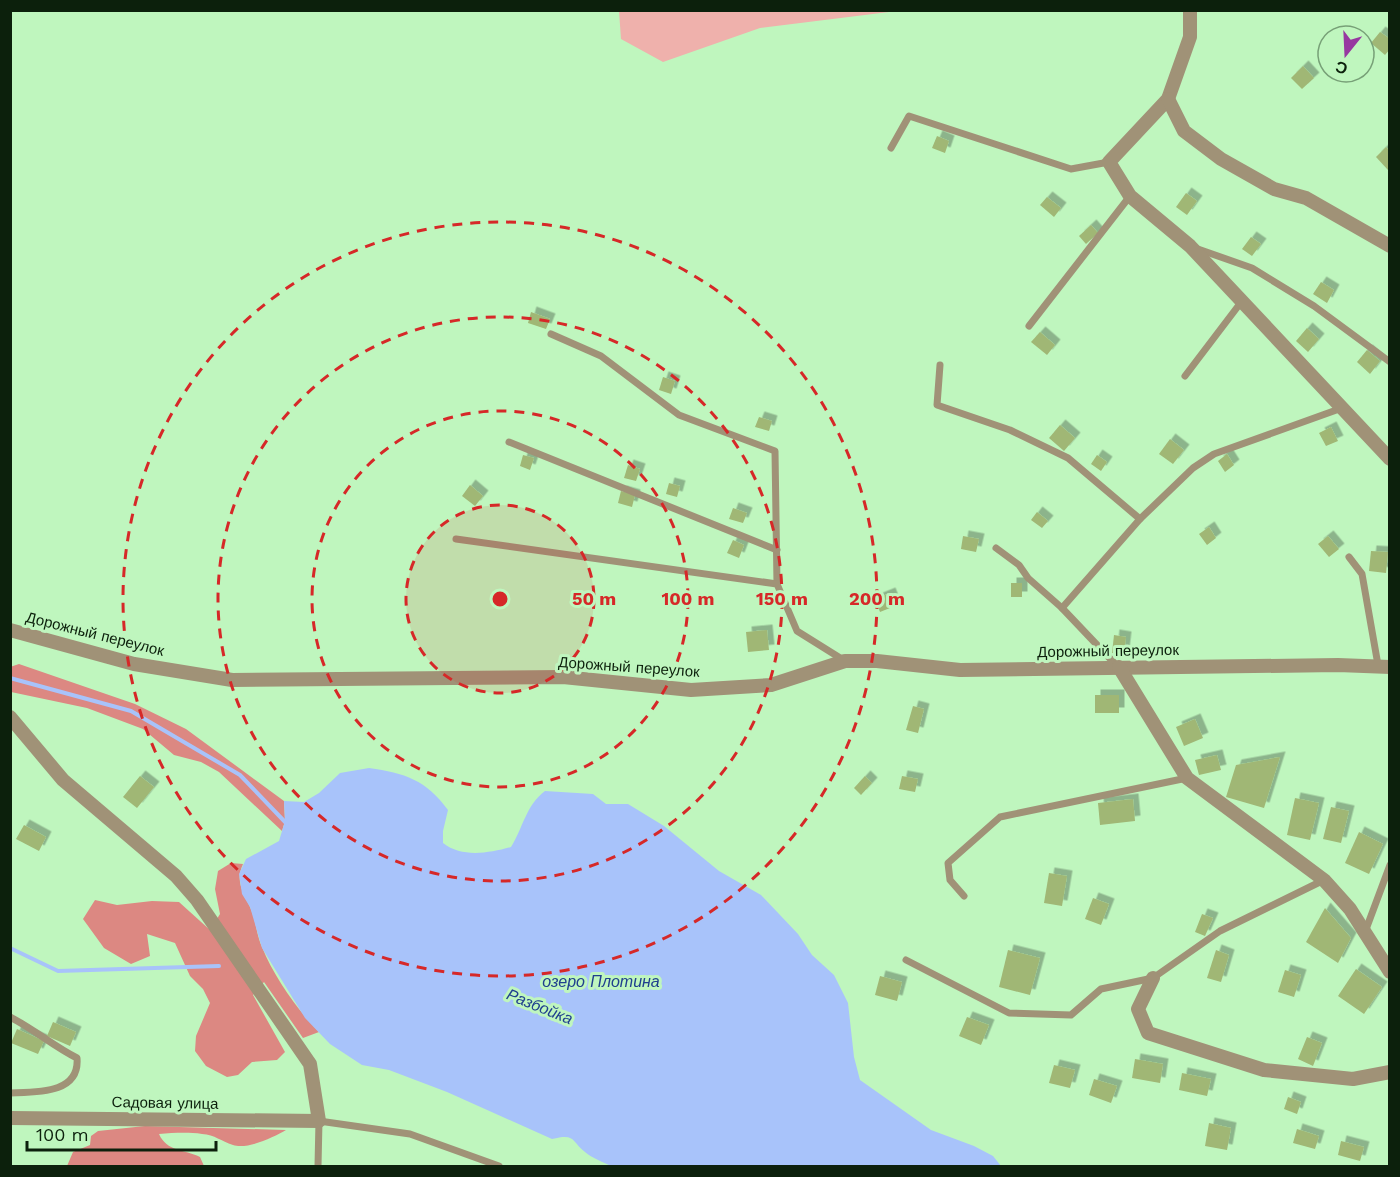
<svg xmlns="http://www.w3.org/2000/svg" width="1400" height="1177" font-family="'Work Sans',sans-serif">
  <defs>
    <filter id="shadow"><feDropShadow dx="5.5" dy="-5.5" stdDeviation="0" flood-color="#0004"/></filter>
  </defs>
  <rect width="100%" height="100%" fill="#bff6be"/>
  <!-- green -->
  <path fill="#efb1ac" d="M619 11V10L897 11 760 28 663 62 621 39Z"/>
  <!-- forest -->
  <g fill="#dc8882">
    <path d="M19 664 135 704 186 729 284 801 285 821 282 831 219 772 201 762 174 755 143 729 87 708 11 692 10 667Z"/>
    <path d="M231 863 243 864C235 881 243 891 250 907 256 919 256 934 262 947 274 977 297 1009 319 1032L303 1038 264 982 253 995 285 1052 277 1060 252 1062 238 1075 227 1077 206 1066 195 1051 196 1036 210 1003 203 989 190 976 175 943 147 934 150 956 131 964 104 948 83 919 95 900 117 905 152 901 179 902 210 930 220 914 215 889 218 871Z"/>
    <path d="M145 1126 286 1130C274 1137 247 1150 233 1145 221 1141 215 1135 202 1134 188 1132 173 1133 159 1134 167 1152 184 1149 200 1157L204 1166H67L73 1152 90 1145 91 1136 98 1131Z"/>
  </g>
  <!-- water -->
  <path fill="#a8c3fa" d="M369 768C405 773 426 780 448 810L443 831V843C462 858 489 853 511 847 523 828 526 805 545 791L593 794 606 804H628L664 826 719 871 761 895 798 934 812 955 834 975 848 1003 854 1057 860 1080 931 1130 974 1146 993 1156 1001 1166H611C603 1162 592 1158 585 1152 571 1141 576 1133 552 1139L447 1092 389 1070 362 1065 330 1044 305 1018 262 948 250 907 242 894 239 874 246 859 279 841 285 821 284 801 304 802 319 793 340 773Z"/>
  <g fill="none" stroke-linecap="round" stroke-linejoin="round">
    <!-- stream -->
    <g stroke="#a8c3fa" stroke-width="4">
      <path d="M10 678 131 711 240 775 287 824"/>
      <path d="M10 948 58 971 219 966"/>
    </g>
  </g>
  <!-- building -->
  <g fill="#a0b775" filter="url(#shadow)">
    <path d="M1380 32 1390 39V49L1385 55 1371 43Z"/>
    <path d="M1303 66 1314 78 1302 89 1291 78Z"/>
    <path d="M937 136 949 141 945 153 932 148Z"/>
    <path d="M1386 147 1390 151 1388 170 1376 157Z"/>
    <path d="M1186 193 1197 201 1187 215 1176 207Z"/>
    <path d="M1047 197 1061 208 1054 217 1040 205Z"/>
    <path d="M1091 225 1098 233 1086 244 1079 236Z"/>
    <path d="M1251 237 1261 244 1252 256 1242 249Z"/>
    <path d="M1321 282 1334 290 1327 303 1313 294Z"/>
    <path d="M531 312 550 319 546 329 528 323Z"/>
    <path d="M1307 328 1319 339 1308 352 1296 341Z"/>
    <path d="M1040 332 1055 345 1047 355 1031 342Z"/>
    <path d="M1367 350 1380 361 1370 374 1357 362Z"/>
    <path d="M663 377 675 381 671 394 659 390Z"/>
    <path d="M759 417 772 421 769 431 755 427Z"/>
    <path d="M1060 425 1075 438 1064 451 1049 438Z"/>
    <path d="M1331 427 1338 441 1326 446 1319 433Z"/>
    <path d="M1170 439 1184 450 1173 464 1159 454Z"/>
    <path d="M1227 454 1234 465 1225 472 1218 461Z"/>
    <path d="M523 455 534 458 530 470 520 466Z"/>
    <path d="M1097 455 1107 462 1101 471 1091 464Z"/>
    <path d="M628 465 640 469 636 481 624 478Z"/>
    <path d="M669 483 680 486 677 497 666 494Z"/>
    <path d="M470 485 483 496 475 506 462 496Z"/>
    <path d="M621 491 635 495 632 507 618 503Z"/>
    <path d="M733 508 747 513 743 523 729 519Z"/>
    <path d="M1037 512 1048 521 1042 528 1031 520Z"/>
    <path d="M1209 527 1216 538 1207 545 1199 534Z"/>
    <path d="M963 536 979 539 976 552 961 549Z"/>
    <path d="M1328 536 1339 549 1329 557 1318 544Z"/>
    <path d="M733 540 744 545 739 558 727 553Z"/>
    <path d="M1371 551 1388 552 1386 573 1369 571Z"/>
    <rect x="1011" y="583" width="11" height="14"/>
    <path d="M890 593 895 606 880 612 875 599Z"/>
    <path d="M767 630 769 650 748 652 746 632Z"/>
    <path d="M1114 635 1126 637 1124 654 1112 653Z"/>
    <rect x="1095" y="695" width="24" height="18"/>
    <path d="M913 706 924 709 918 733 906 730Z"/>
    <path d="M1195 719 1203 738 1184 746 1176 727Z"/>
    <path d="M1217 755 1221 770 1199 775 1195 760Z"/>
    <path d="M1280 757 1264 808 1226 797 1236 765Z"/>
    <path d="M140 776 154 787 137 808 123 797Z"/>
    <path d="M865 776 872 783 861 795 854 788Z"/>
    <path d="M902 776 918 779 915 792 899 789Z"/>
    <path d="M1295 798 1319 803 1310 840 1287 835Z"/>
    <path d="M1133 799 1135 821 1100 825 1098 803Z"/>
    <path d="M1331 807 1349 811 1341 843 1323 839Z"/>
    <path d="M24 825 46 837 39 851 16 839Z"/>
    <path d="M1359 832 1383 844 1369 874 1345 863Z"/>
    <path d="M1049 873 1067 876 1062 906 1044 903Z"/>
    <path d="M1093 898 1109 904 1101 925 1085 919Z"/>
    <path d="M1325 908 1351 938 1338 963 1306 942Z"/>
    <path d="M1202 914 1213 918 1205 936 1195 932Z"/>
    <path d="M1008 950 1040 958 1030 995 999 987Z"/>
    <path d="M1216 950 1229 955 1221 982 1207 978Z"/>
    <path d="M1356 969 1382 987 1364 1014 1338 996Z"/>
    <path d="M1285 970 1301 975 1294 997 1278 992Z"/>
    <path d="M880 976 902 982 897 1001 875 995Z"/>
    <path d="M967 1017 989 1025 981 1045 959 1036Z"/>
    <path d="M53 1022 76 1032 70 1046 47 1036Z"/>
    <path d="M17 1029 44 1041 38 1054 11 1043Z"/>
    <path d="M1307 1037 1322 1043 1313 1066 1298 1059Z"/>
    <path d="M1135 1059 1163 1064 1160 1083 1132 1078Z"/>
    <path d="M1054 1065 1075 1070 1070 1088 1049 1083Z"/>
    <path d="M1182 1073 1211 1079 1207 1096 1179 1090Z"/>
    <path d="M1094 1079 1117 1086 1111 1103 1089 1095Z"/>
    <path d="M1288 1097 1301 1102 1297 1114 1284 1109Z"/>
    <path d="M1209 1123 1231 1128 1227 1150 1205 1146Z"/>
    <path d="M1297 1129 1319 1136 1315 1149 1293 1143Z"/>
    <path d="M1341 1141 1364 1147 1360 1161 1338 1155Z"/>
  </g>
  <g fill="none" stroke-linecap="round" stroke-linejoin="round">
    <!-- service -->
    <g stroke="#a09277" stroke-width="7">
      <path d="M891 148 909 116 1071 169 1109 162"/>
      <path d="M1195 248 1252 268 1314 306 1390 362"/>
      <path d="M1029 326 1130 196"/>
      <path d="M551 334 601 356 679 415 775 451 777 584"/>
      <path d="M940 365 937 405 1010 430 1068 458 1140 519"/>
      <path d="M1185 376 1242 301"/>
      <path d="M509 442 777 550"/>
      <path d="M456 539 777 584 797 631 845 661"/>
      <path d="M996 548 1019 565 1028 578 1062 608 1118 667"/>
      <path d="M1349 557 1362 574 1378 665"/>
      <path d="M1062 608 1140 519 1193 468 1214 454 1342 408"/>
      <path d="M964 896 950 880 948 863 1000 817 1187 778"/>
      <path d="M1365 932 1390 865"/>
      <path d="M906 960 1009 1013 1071 1015 1101 989 1153 978 1220 931 1324 880"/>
      <path d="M10 1017C34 1029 53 1046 77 1058 80 1094 37 1092 10 1093"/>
      <path d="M318 1166 319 1121 410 1134 499 1166"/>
    </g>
    <!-- minor -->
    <g stroke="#a09277" stroke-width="14">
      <path d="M1190 10V37L1168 99 1109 162 1130 196 1190 246 1390 459"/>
      <path d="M1168 99 1184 131 1221 159 1274 189 1306 198 1390 246"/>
      <path d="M10 630 134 664 232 680 563 677 691 690 771 685 845 661H877L960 670 1338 665 1390 667"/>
      <path d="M1119 667 1187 778 1324 880 1350 909 1390 972"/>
      <path d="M10 717 63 780 176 876 197 900 310 1064 319 1121 10 1118"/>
      <path d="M1153 978 1138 1009 1148 1033 1264 1070 1353 1079 1390 1072"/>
    </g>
  </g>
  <!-- distance rings -->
  <circle cx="500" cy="599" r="94" fill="#d62828" fill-opacity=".12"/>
  <g fill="none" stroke="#d62828" stroke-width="3" stroke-dasharray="10 8">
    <circle cx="500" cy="599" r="94"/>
    <circle cx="500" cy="599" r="188"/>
    <circle cx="500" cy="599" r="282"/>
    <circle cx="500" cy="599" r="377"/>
  </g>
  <g text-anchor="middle" stroke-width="6" stroke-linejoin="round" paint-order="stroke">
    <!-- street labels -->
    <g font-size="15" fill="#0c200c" stroke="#bff6be">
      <text transform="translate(95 634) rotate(14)" y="5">Дорожный переулок</text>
      <text transform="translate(1108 651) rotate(-1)" y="5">Дорожный переулок</text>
      <text transform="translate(629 667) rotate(4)" y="5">Дорожный переулок</text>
      <text transform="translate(165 1103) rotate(1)" y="5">Садовая улица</text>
    </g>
    <!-- water labels -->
    <g font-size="16" font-style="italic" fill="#20408e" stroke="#bff6be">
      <text x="601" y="987">озеро Плотина</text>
      <text transform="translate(540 1006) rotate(22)" y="6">Разбойка</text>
    </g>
  </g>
  <circle cx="500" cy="599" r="9" fill="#d62828" stroke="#bff6be" stroke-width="3"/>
  <g font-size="18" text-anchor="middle" font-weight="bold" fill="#d62828" stroke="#bff6be" stroke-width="6" stroke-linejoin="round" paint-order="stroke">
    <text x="594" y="605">50 m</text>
    <text x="688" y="605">100 m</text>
    <text x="782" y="605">150 m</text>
    <text x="877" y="605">200 m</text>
  </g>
  <!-- border -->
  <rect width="1400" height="1177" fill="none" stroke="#0c200c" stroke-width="24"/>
  <!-- north arrow -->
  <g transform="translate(1346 54) rotate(198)"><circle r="28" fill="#bff6be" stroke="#77a077" stroke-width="1.5"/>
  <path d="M0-4.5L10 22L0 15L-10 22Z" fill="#9738a0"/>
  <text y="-9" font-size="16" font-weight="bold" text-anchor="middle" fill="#0c200c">С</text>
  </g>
  <!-- scale -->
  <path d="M27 1141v9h189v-9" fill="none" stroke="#0c200c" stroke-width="3"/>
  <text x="36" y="1141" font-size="18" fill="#0c200c" stroke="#bff6be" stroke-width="4.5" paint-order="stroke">100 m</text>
</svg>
